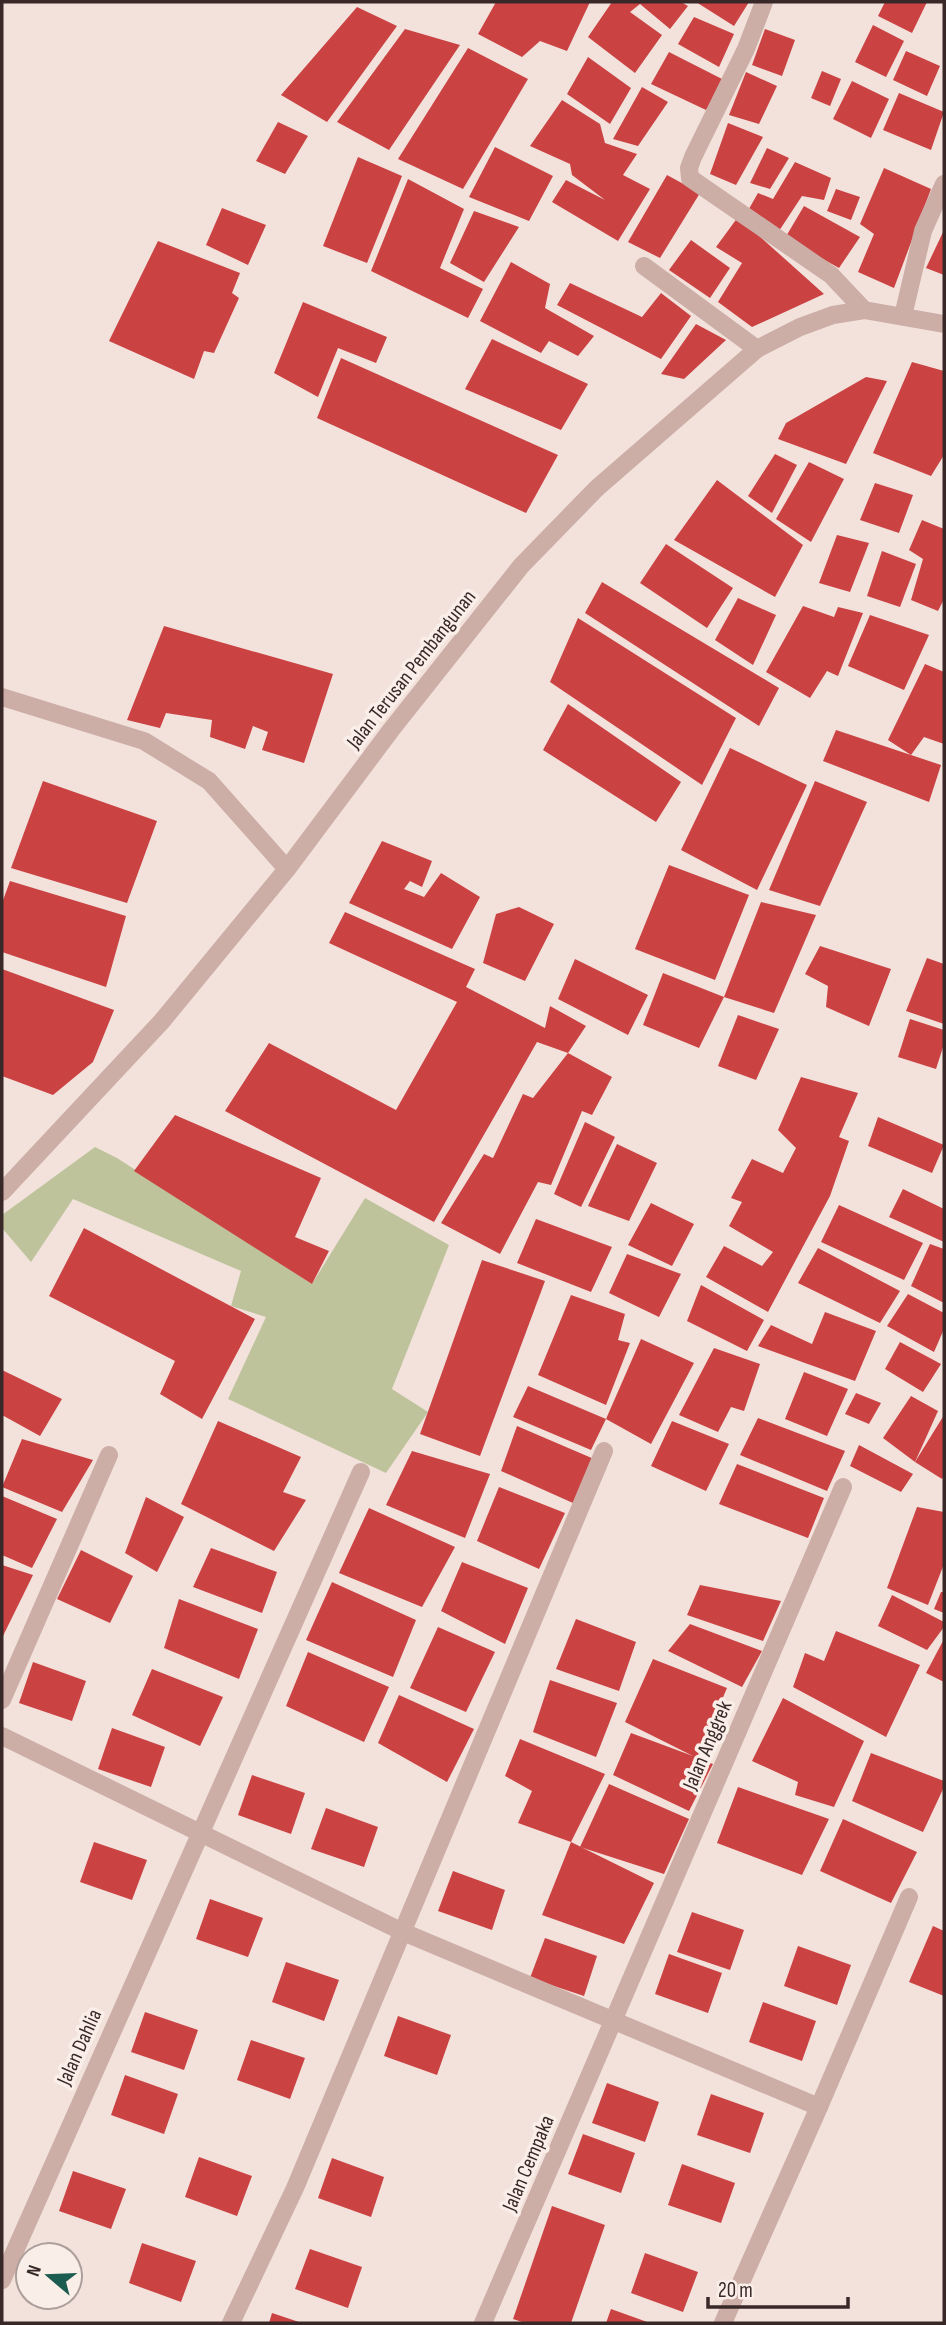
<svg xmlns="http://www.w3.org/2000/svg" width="946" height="2325" font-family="'Sofia Sans Condensed',sans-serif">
  <rect width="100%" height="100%" fill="#f3e2dc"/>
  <!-- green -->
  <path fill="#bfc39b" d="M95 1147 117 1158 312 1284 365 1198 449 1245 392 1389 428 1412 386 1473 228 1399 266 1317 231 1306 241 1271 73 1199 31 1262 2 1228V1215Z"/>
  <!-- building -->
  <g fill="#cb4243">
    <path d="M496 2H590L567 51 540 41 522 57 478 34Z"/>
    <path d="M612 2H681L688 6 670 29 640 4 630 12 662 35 635 73 588 37Z"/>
    <path d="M696 2H749L734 26Z"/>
    <path d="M885 2H927L912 33 878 16Z"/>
    <path d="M357 7 397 26 327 122 281 95Z"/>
    <path d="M694 17 734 34 719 67 678 44Z"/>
    <path d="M873 25 904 41 886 77 855 62Z"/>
    <path d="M405 29 460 45 389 150 337 122Z"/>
    <path d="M765 29 795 40 782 76 752 65Z"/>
    <path d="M468 48 528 79 463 189 398 159Z"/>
    <path d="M906 51 940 66 927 96 893 80Z"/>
    <path d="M669 52 724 80 706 110 651 84Z"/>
    <path d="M588 57 631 88 610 124 567 94Z"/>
    <path d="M822 71 841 79 830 106 811 98Z"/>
    <path d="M746 72 777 86 759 124 729 115Z"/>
    <path d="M852 81 889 99 871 138 833 119Z"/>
    <path d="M642 87 668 102 638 146 613 139Z"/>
    <path d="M899 93 944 112 931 150 883 130Z"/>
    <path d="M562 100 600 124 605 143 637 154 623 175 650 189 618 241 552 202 566 180 605 200 572 175 570 164 530 146Z"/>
    <path d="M278 122 308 136 285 174 256 161Z"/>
    <path d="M728 123 763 137 736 185 710 174Z"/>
    <path d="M495 147 553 176 529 221 469 197Z"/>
    <path d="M767 148 789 158 770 189 750 183Z"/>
    <path d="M358 157 402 176 367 263 323 246Z"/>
    <path d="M795 162 831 178 824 200 802 196 779 231 746 214 758 193 773 199Z"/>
    <path d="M884 168 931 189 894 288 858 272 874 234 860 224Z"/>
    <path d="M667 175 700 193 660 258 628 242Z"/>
    <path d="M408 179 464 209 440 268 483 289 468 318 371 271Z"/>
    <path d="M836 189 860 197 851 220 827 211Z"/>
    <path d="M804 206 860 237 839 268 785 238Z"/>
    <path d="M222 208 266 225 248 265 206 245Z"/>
    <path d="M474 211 519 227 484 282 450 263Z"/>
    <path d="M738 217 824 294 752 327 718 302 742 263 716 247Z"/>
    <path d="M944 230V275L926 268Z"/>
    <path d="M691 240 730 268 710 298 669 270Z"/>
    <path d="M158 241 240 273 232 293 239 298 214 353 204 351 194 379 109 341Z"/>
    <path d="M511 262 550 284 545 308 594 336 578 356 549 341 541 353 480 321Z"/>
    <path d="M570 283 642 317 661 293 691 316 661 359 557 305Z"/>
    <path d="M303 302 387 337 376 363 338 348 318 397 274 373Z"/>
    <path d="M696 324 726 340 684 379 661 374Z"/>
    <path d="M492 339 588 384 561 430 465 389Z"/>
    <path d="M341 358 558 455 526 513 317 418Z"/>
    <path d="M912 362 944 371V455L931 476 873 453Z"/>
    <path d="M866 377 887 381 846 464 778 439 786 423Z"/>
    <path d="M775 454 797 465 772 513 748 496Z"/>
    <path d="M809 462 844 479 811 542 776 519Z"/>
    <path d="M717 480 803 545 775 597 674 540Z"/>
    <path d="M875 483 913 495 899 533 860 520Z"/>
    <path d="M922 520 944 529V599L938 611 911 600 923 559 909 550Z"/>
    <path d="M837 535 869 543 850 592 819 583Z"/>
    <path d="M666 544 733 588 707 628 640 583Z"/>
    <path d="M882 551 916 564 900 607 867 596Z"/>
    <path d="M602 582 779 688 759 726 585 613Z"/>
    <path d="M738 598 776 615 753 665 715 640Z"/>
    <path d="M803 606 834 617 838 607 863 613 838 676 827 671 810 698 766 672Z"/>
    <path d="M870 615 929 635 904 690 848 666Z"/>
    <path d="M578 618 736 718 702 785 550 682Z"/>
    <path d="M164 626 333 674 304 763 262 750 268 732 253 726 245 749 210 737 212 720 166 713 160 728 127 720Z"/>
    <path d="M925 664 944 672V744L924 737 911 755 888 740Z"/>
    <path d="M568 704 681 782 656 822 543 750Z"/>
    <path d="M836 730 941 765 929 802 823 761Z"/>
    <path d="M730 748 807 785 757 890 681 850Z"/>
    <path d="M43 781 157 821 127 903 11 868Z"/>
    <path d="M815 781 867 802 820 906 769 890Z"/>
    <path d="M382 841 432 861 422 887 410 881 404 889 424 897 441 873 480 897 452 949 349 903Z"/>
    <path d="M669 865 749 895 715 980 635 949Z"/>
    <path d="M10 881 126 916 106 987 2 952V903Z"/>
    <path d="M761 902 816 915 774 1013 724 997Z"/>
    <path d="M519 907 554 924 525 981 483 963 496 914Z"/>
    <path d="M345 912 475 969 466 987 545 1028 550 1006 586 1026 568 1053 537 1042 434 1222 225 1111 269 1043 396 1110 457 1002 329 943Z"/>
    <path d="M820 946 891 969 869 1026 826 1007 828 986 805 974Z"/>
    <path d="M927 958 944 964V1024L906 1011Z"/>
    <path d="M575 959 648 995 628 1035 558 999Z"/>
    <path d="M2 969 114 1010 93 1062 53 1095 2 1076Z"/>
    <path d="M663 973 724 997 699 1048 643 1025Z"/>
    <path d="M738 1015 779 1029 756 1080 718 1066Z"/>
    <path d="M910 1019 944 1030V1044L936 1069 898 1057Z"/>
    <path d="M568 1053 612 1077 592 1115 582 1111 551 1185 538 1182 500 1254 441 1223 484 1154 493 1158 523 1094 533 1098Z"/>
    <path d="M801 1077 858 1093 839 1137 849 1141 830 1196 768 1312 706 1277 724 1246 762 1266 773 1252 729 1226 742 1202 731 1198 752 1159 783 1173 796 1148 778 1130Z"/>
    <path d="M175 1115 321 1178 295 1237 329 1251 312 1284 134 1171Z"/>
    <path d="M878 1117 944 1145 932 1173 868 1146Z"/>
    <path d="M585 1122 615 1137 581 1207 554 1194Z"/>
    <path d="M617 1144 657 1163 629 1221 588 1206Z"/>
    <path d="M903 1189 944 1209V1242L889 1217Z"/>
    <path d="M651 1203 694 1224 672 1266 628 1245Z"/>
    <path d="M839 1205 923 1243 904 1280 821 1242Z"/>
    <path d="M536 1219 612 1247 591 1292 517 1263Z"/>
    <path d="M84 1228 255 1319 202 1419 160 1394 175 1361 49 1296Z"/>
    <path d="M930 1244 944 1249V1303L911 1286Z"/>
    <path d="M818 1248 900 1291 880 1323 798 1283Z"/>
    <path d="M627 1254 681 1274 659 1317 609 1293Z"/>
    <path d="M482 1260 545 1281 480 1456 420 1434Z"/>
    <path d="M701 1285 764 1320 747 1351 687 1321Z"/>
    <path d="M908 1294 944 1313V1329L934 1352 887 1326Z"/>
    <path d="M571 1295 625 1314 618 1340 630 1343 606 1405 538 1375Z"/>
    <path d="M825 1312 876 1331 855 1381 758 1346 771 1325 812 1344Z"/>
    <path d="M641 1339 694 1363 651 1444 606 1419 591 1450 513 1417 528 1386 606 1419Z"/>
    <path d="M900 1342 941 1364 923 1392 885 1369Z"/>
    <path d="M714 1348 760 1364 744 1411 731 1407 718 1432 679 1415Z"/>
    <path d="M2 1370 62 1399 40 1436 2 1415Z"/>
    <path d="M804 1372 848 1389 827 1436 785 1419Z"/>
    <path d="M856 1393 881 1403 869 1424 845 1414Z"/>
    <path d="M911 1396 938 1411 915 1462 883 1438Z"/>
    <path d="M944 1415V1475L942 1479 915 1462Z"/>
    <path d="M758 1418 845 1451 827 1491 740 1455Z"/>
    <path d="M218 1421 301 1457 283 1492 306 1500 274 1551 181 1504Z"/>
    <path d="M672 1421 729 1444 706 1491 651 1466Z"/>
    <path d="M517 1426 594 1459 573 1503 501 1471Z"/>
    <path d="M22 1439 93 1460 62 1512 2 1487Z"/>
    <path d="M859 1445 913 1474 901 1492 850 1466Z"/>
    <path d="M412 1451 490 1474 465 1538 386 1505Z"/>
    <path d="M737 1464 824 1498 808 1538 719 1504Z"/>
    <path d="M499 1487 565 1513 539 1569 477 1541Z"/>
    <path d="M2 1496 57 1519 32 1568 2 1555Z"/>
    <path d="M146 1497 184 1517 157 1572 125 1553Z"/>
    <path d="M917 1507 944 1512V1564L928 1605 887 1588Z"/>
    <path d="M369 1508 455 1547 422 1607 339 1573Z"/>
    <path d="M211 1548 277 1572 262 1613 193 1587Z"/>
    <path d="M81 1550 133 1576 110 1623 57 1599Z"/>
    <path d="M462 1562 528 1588 505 1644 441 1611Z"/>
    <path d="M2 1565 33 1575 2 1638Z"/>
    <path d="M332 1582 416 1620 393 1677 306 1640Z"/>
    <path d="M700 1585 781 1601 763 1641 687 1615Z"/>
    <path d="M941 1592H944V1613L934 1609Z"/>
    <path d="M892 1595 944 1622V1627L927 1650 878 1626Z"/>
    <path d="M179 1599 258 1629 239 1679 164 1648Z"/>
    <path d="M576 1619 636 1642 619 1691 556 1669Z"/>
    <path d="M690 1624 762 1651 742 1687 668 1651Z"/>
    <path d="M438 1627 495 1652 466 1712 410 1688Z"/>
    <path d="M836 1631 920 1665 886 1737 793 1687 805 1653 824 1661Z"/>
    <path d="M944 1639V1682L926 1673Z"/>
    <path d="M308 1652 389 1687 364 1742 286 1706Z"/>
    <path d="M653 1659 727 1688 697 1758 713 1764 689 1811 613 1775 631 1733 693 1756 625 1722Z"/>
    <path d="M33 1662 86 1681 72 1721 19 1703Z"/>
    <path d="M152 1669 223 1697 200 1746 132 1715Z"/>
    <path d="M550 1680 617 1703 596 1757 533 1732Z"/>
    <path d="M399 1695 474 1729 447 1782 378 1743Z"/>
    <path d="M783 1698 864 1741 834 1807 795 1795 798 1782 752 1761Z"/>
    <path d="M112 1728 165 1747 151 1787 98 1769Z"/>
    <path d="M520 1739 605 1774 571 1842 518 1823 532 1791 505 1776Z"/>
    <path d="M871 1753 944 1781V1787L923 1832 852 1801Z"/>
    <path d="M252 1775 305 1793 291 1834 238 1815Z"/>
    <path d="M609 1784 689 1819 664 1874 580 1847Z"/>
    <path d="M738 1787 829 1819 802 1875 717 1843Z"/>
    <path d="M326 1808 378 1827 364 1867 311 1849Z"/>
    <path d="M843 1819 917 1852 891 1903 820 1871Z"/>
    <path d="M94 1842 147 1860 132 1900 80 1882Z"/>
    <path d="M571 1842 654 1883 624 1944 542 1915Z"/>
    <path d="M453 1871 505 1890 492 1930 438 1911Z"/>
    <path d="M210 1899 263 1918 248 1957 196 1939Z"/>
    <path d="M692 1912 744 1930 730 1970 677 1952Z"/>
    <path d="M933 1926 944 1931V1996L909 1982Z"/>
    <path d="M545 1938 597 1956 584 1996 530 1978Z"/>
    <path d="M798 1946 851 1965 837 2005 784 1986Z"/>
    <path d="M669 1954 722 1973 708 2013 655 1994Z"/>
    <path d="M286 1962 339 1980 324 2021 272 2002Z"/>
    <path d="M763 2002 816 2021 802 2061 749 2042Z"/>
    <path d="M145 2012 198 2030 184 2070 131 2052Z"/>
    <path d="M398 2016 451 2035 437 2075 384 2056Z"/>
    <path d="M251 2040 305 2058 290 2099 237 2080Z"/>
    <path d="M125 2075 178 2094 164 2134 111 2115Z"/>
    <path d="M607 2083 659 2102 645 2142 592 2123Z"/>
    <path d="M711 2094 764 2113 750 2153 697 2135Z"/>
    <path d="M583 2134 635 2153 621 2193 568 2174Z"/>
    <path d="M199 2157 252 2176 237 2216 185 2197Z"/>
    <path d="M332 2158 384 2177 371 2217 318 2198Z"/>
    <path d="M682 2164 735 2183 721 2223 668 2205Z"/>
    <path d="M73 2171 126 2189 111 2229 59 2211Z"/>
    <path d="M552 2206 605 2225 571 2323H525L513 2319Z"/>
    <path d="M142 2243 196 2261 181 2302 129 2283Z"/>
    <path d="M310 2249 362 2267 348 2308 295 2289Z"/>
    <path d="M645 2253 698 2272 683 2312 631 2293Z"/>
    <path d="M611 2309 650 2323H606Z"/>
    <path d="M272 2313 302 2323H269Z"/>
  </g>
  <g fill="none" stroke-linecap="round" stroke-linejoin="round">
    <!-- minor -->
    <g stroke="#ccaea7" stroke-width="18">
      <path d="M764 2 746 49 693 157 689 168 690 178 831 275 864 310"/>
      <path d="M644 266 757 349"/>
      <path d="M903 316 923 231 944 184"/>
      <path d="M2 697 144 741 209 781 287 869"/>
      <path d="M2 1192 162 1021 287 869 391 730 521 566 597 488 757 349 800 327 833 315 864 310 944 324"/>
      <path d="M2 1700 109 1455"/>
      <path d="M2 1736 403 1932 819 2107 723 2323"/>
      <path d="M819 2107 909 1897"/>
      <path d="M2 2280 361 1472"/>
      <path d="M231 2323 295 2188 604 1451"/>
      <path d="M483 2323 843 1487"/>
    </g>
  </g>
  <g text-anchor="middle" stroke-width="7" stroke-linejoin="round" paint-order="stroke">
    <!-- street labels -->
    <g font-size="21" fill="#382928" stroke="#faeee8">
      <text transform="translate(411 669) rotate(-52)" y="7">Jalan Terusan Pembangunan</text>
      <text transform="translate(707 1745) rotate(-67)" y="7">Jalan Anggrek</text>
      <text transform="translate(79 2047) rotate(-66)" y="7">Jalan Dahlia</text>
      <text transform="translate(528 2163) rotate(-67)" y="7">Jalan Cempaka</text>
    </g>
  </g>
  <!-- border -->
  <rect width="946" height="2325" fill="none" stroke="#382928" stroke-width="7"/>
  <!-- north arrow -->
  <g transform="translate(49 2276) rotate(289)"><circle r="33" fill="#faeee8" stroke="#ac9f9b" stroke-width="2"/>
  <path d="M0-5L12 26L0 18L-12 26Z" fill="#1b5b50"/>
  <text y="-10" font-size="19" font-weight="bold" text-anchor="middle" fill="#382928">N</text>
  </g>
  <!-- scale -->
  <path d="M708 2297v10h140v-10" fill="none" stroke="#382928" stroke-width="3.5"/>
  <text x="718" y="2297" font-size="21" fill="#382928" stroke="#faeee8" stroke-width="5" paint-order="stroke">20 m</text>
</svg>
